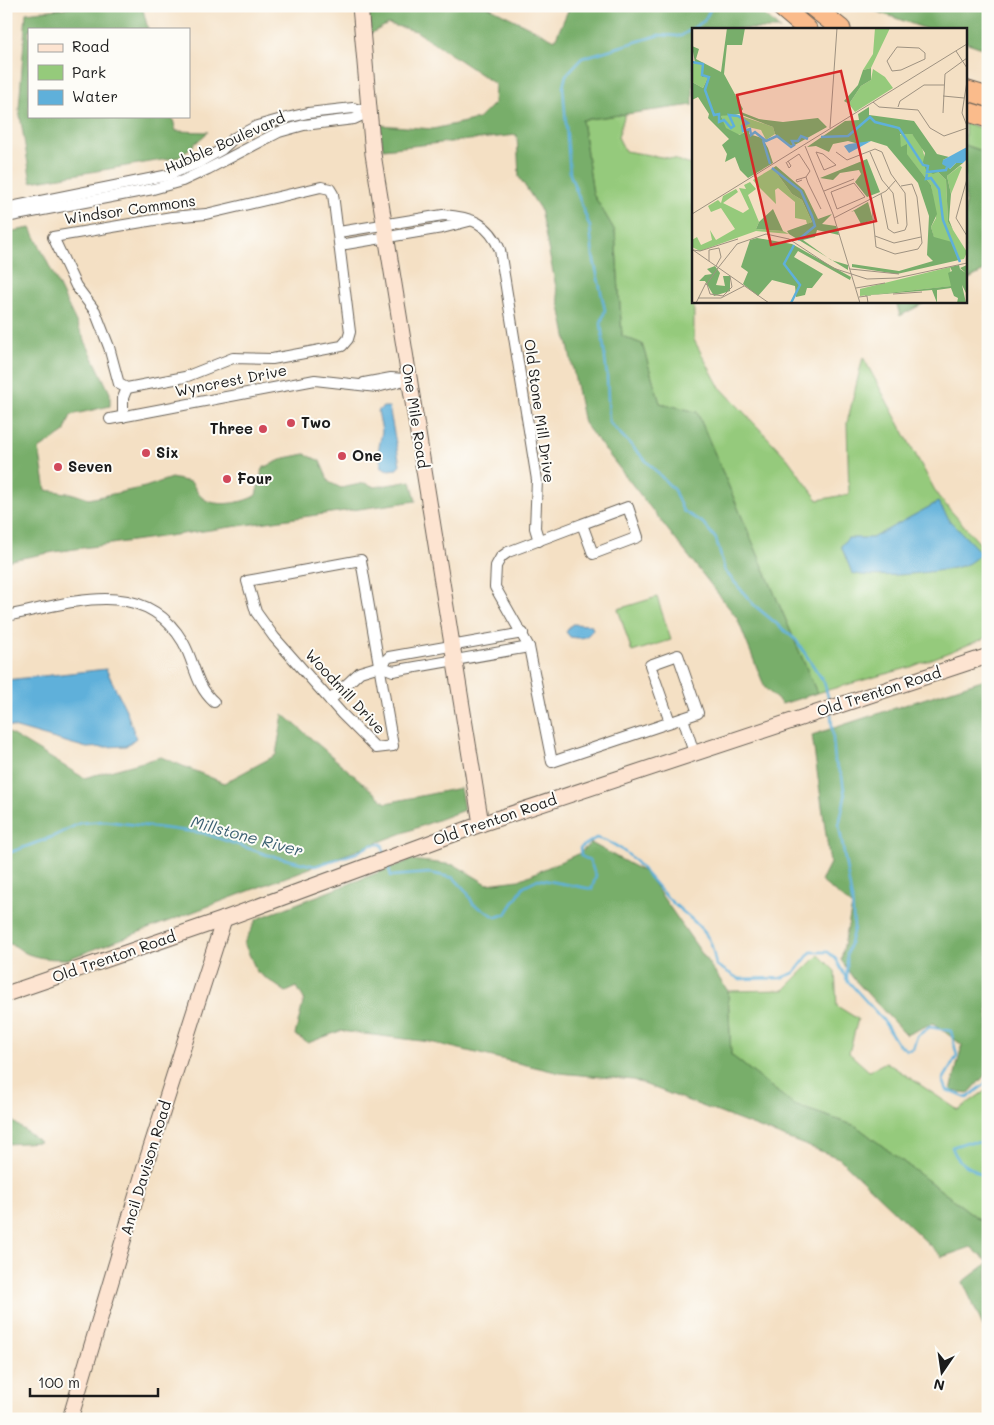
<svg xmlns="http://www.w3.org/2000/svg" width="994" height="1425" font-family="Mali,sans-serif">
  <rect width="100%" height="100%" fill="#fdfcf7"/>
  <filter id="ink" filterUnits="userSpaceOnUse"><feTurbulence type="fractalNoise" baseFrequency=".02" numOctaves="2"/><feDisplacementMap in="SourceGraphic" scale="10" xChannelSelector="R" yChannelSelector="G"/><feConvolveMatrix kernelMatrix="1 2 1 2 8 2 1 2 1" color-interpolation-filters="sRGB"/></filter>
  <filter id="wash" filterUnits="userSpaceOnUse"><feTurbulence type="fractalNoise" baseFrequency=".0096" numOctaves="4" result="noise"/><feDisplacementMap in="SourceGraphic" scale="20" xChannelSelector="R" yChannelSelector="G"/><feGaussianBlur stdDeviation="1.12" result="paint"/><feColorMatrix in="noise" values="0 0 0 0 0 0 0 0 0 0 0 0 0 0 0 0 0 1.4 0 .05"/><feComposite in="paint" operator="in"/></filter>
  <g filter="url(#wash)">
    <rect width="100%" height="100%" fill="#f4e0c4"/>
    <!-- green -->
    <g fill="#95ca7b" stroke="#58734c">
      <path d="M625 114 618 137 625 151 674 159 693 166 694 340 719 386 787 458 818 500 849 494 847 423 863 357 938 496 988 553V637L911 667 817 693 697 412 660 403 642 344 622 336 615 231 593 194 582 120Z"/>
      <path d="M965 123 988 130V153L965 145Z"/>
      <path d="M657 597 671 640 632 652 618 609Z"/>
      <path d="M819 955 835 971 837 1006 858 1019 849 1053 869 1071 886 1062 958 1110 988 1089V1226L856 1126 794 1105 731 1055 728 991 784 990Z"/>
    </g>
    <!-- forest -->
    <g fill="#78ae6b" stroke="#4a6544">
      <path d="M82 6H142L148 29H29V116H172L176 131 208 132 180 157 31 182 19 109 26 13Z"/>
      <path d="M369 6H487L555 40 570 6H755L780 29H693V105L582 120 593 194 615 231 622 336 642 344 660 403 697 412 817 693 782 704 765 688 737 618 584 423 540 209 519 177 517 135 383 149 380 125 433 129 478 119 494 103 495 84 416 31 388 24 370 34Z"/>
      <path d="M862 6H988V50L965 42V29H926Z"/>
      <path d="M965 145 988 153V269L965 281Z"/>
      <path d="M31 228 110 393V406L71 415 64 433 39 449 46 490 74 494 89 499 145 487 171 478 191 482C195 487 198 495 203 498 214 508 245 503 256 495L263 468 285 458 305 454 320 461 329 482 341 488 365 483 375 487 411 481 416 501 54 552 6 561V232Z"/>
      <path d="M896 301H928L900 316Z"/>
      <path d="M988 678V1072L969 1093 951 1091 962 1045 933 1023 906 1035 853 978 841 960 852 906 821 881 830 863 812 735Z"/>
      <path d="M283 714 386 803 460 788 464 810 68 959C54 959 41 959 28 954 20 951 15 943 6 944V731L84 778 161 757 224 783 276 755Z"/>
      <path d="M591 843 646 873 728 991 731 1055 794 1105 856 1126 988 1226V1262L971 1247 942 1257 839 1158 633 1080 560 1073 430 1042 340 1031 308 1043 295 1035 304 999 297 987 286 992 257 972 244 943 257 919 411 860 455 865 487 884 519 880 580 853Z"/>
      <path d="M6 1116 40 1142 6 1144Z"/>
      <path d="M988 1263V1337L963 1282Z"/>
    </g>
    <!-- water -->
    <g fill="#5fb0da" stroke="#3e667b">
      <path d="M383 407H389L390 412 400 464 397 469 387 470 382 467 378 452 382 431 378 411Z"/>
      <path d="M938 502 950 521 981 553C975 559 969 564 962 566 941 572 871 580 852 573L841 546 848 538H872Z"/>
      <path d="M572 624 591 625 593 629C587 639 581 639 570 637L566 632Z"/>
      <path d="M106 669 126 710 136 738 126 746 87 748 6 725V680Z"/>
    </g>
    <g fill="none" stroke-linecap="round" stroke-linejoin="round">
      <!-- stream -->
      <g stroke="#5fb0da" stroke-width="2.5">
        <path d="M712 6 704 21 681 36 659 35 582 58 566 75 563 87 570 174 590 227 593 256 605 310 601 323 607 376 609 422 674 490 683 511 703 523 716 539 725 571 754 605 796 640 824 682 830 704"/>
        <path d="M831 714 835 762 842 776 845 797 839 825 852 900 854 928 847 955V979"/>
        <path d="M6 854 52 837 80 823 105 821 203 833 268 855 315 866 356 853 371 845 382 844 385 855"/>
        <path d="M388 865 391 876 430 873 454 878 467 892 473 904 496 917 506 914 524 886 538 879 592 889 596 875 589 860 581 856 580 848 596 838C633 846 647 880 674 904 686 915 700 924 709 939 713 947 714 957 716 965L739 979 781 978 794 973 811 952H828L836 959 847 980 883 1020 897 1043 907 1050 913 1049 917 1036 930 1027 951 1031 957 1056 943 1080 947 1090 967 1098 984 1085 988 1078"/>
        <path d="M988 1143 967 1142 952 1147C960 1170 975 1165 988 1181"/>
      </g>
    </g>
  </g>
  <g filter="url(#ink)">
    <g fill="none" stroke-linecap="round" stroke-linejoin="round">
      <!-- street casing -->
      <g stroke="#686157" stroke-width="12">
        <g id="street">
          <path d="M321 187 330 189 333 194 350 332 348 339 342 346 272 359 233 358 185 377 127 388 119 384 109 347 95 311 76 286 53 237 172 217 206 214Z"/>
          <path d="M6 208 169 175 198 163 221 150 234 138 257 126 282 119 308 113 353 108 369 112"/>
          <path d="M6 217 153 189 182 181 208 169 279 132 304 125 354 119 369 112"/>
          <path d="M339 232 443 215C471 217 489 223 500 250L537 480 535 528 539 541"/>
          <path d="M340 245 442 228 469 221"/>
          <path d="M364 383 391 378 404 379"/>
          <path d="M123 417V398L127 388"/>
          <path d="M110 419 315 380 377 387 409 379"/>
          <path d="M582 524 628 507 638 537 593 554 582 524 508 552 501 557 496 566 495 587 529 647 552 762 698 713 678 655 650 665 670 722"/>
          <path d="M361 560 393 746 376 748 342 714 274 637 256 612 247 581Z"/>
          <path d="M6 616C68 604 143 574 183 642 195 663 195 685 214 702"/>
          <path d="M380 666 393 671 529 647"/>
          <path d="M330 700 360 672 380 666 389 657 523 633"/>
          <path d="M683 718 694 753"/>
        </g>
      </g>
      <!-- secondary casing -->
      <g stroke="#686157" stroke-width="17">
        <g id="secondary">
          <path d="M360 6 373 154 481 824"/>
          <path d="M6 994 224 919 481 824 988 656"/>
          <path d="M70 1419 148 1157 224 919"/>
        </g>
      </g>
      <!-- highway casing -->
      <g stroke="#686157" stroke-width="21">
        <g id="highway">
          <path d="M780 6 807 29"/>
          <path d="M812 6 841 29"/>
          <path d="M965 90 988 97"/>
          <path d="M965 111 988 118"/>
        </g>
      </g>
      <!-- street -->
      <use href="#street" stroke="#fff" stroke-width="10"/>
      <!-- secondary -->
      <use href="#secondary" stroke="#fde4d1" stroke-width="15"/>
      <!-- highway -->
      <use href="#highway" stroke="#fabb8b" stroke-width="19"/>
    </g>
  </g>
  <!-- markers -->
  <g fill="#d1495b" stroke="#fdfcf7" stroke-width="2">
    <circle cx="291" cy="423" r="5"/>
    <circle cx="263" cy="429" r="5"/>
    <circle cx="146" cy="453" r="5"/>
    <circle cx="342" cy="456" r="5"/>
    <circle cx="58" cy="467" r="5"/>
    <circle cx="227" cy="479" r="5"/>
  </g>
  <g text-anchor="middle" stroke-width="4" stroke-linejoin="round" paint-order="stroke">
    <!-- street labels -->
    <g font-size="15" fill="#1c1c1c" stroke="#fdfcf7">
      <text transform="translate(225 143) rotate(-24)" y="5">Hubble Boulevard</text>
      <text transform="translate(130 210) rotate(-8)" y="5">Windsor Commons</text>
      <text transform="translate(231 381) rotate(-11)" y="5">Wyncrest Drive</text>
      <text transform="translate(539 411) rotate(82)" y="5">Old Stone Mill Drive</text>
      <text transform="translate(415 416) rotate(81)" y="5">One Mile Road</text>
      <text transform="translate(345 692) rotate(47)" y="5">Woodmill Drive</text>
      <text transform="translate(879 692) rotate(-18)" y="5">Old Trenton Road</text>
      <text transform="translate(495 820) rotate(-19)" y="5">Old Trenton Road</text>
      <text transform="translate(114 957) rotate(-19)" y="5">Old Trenton Road</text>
      <text transform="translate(146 1168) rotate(-73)" y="5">Ancil Davison Road</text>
    </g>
    <!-- poi labels -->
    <g font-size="15" font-weight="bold" fill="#1c1c1c" stroke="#fdfcf7" text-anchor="start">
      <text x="301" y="428">Two</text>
      <text x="253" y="434" text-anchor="end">Three</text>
      <text x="156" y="458">Six</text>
      <text x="352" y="461">One</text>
      <text x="68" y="472">Seven</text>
      <text x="237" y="484">Four</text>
    </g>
    <!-- water labels -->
    <g font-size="16" font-style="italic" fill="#3a5f71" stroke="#fdfcf7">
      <text transform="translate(247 836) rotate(15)" y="6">Millstone River</text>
    </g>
  </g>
  <!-- overview -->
  <g transform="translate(692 28)">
    <rect width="275" height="275" fill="#f4e0c4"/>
    <path d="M183 0H198L179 40 171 42 181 26ZM3 35 10 37 16 49 11 60 0 54V36ZM181 41 193 49 201 60 163 84 157 76 169 58 179 52ZM40 85 73 96 81 99 83 106 74 112 69 102 56 99 49 107 41 105 33 100 29 88ZM210 103 220 106 229 116 237 145 246 144 254 152 256 194 275 224 272 231 267 232 260 214 252 215 242 210 239 199 244 190 239 157 209 119 207 110ZM268 138 270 139 259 166 255 148ZM81 140 100 166 110 172 120 194 115 196 114 192 103 190V174L86 160 83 162 84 176 65 157 61 152ZM58 154 64 161 56 167 67 194 64 201 91 203 97 206 64 203 8 223 0 219V212L5 209 9 217 20 212 18 202 24 212 43 201 29 180 19 184 16 178 26 172 29 175 31 168 44 161 46 164 31 175 51 185 57 181 47 160 54 161 52 157ZM258 239 260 258 168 268V261Z" fill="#95ca7b"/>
    <path d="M35 0H53L50 17H35L32 46 51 81 49 84 67 91 91 94 126 90 135 99 101 118 95 116 83 106 81 99 73 96 47 86 29 88 34 100 48 107 57 101V106L70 110 76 120 81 135 56 150 48 142 43 129 33 134 35 126 30 117 37 111 16 90 17 86 6 69 0 72V54L11 60 16 49H10V37L3 35 0 18 7 21 4 31 29 44ZM179 40V52L169 58 157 76 152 73 166 57 171 42ZM177 79V87L222 93 245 126 257 129 251 132 258 141 264 135H271L255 148 259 166 257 192 261 202 256 194 254 152 246 144 241 146 234 142 231 134 233 125 220 106H208L209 119 215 116V126L239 157 245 186 239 199 242 209 260 214 267 232 205 246 160 239V236L207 243 241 233 235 227 237 188 226 155 195 118 179 113 167 116 156 113 141 116 137 124 124 118 115 119 153 93 167 92 166 86ZM175 131 188 164 175 169 163 154 169 146 167 142 148 145 141 152 128 150ZM84 138 112 162 126 191 140 186 130 196 144 198 147 207 125 202 123 209 111 212 139 232 156 237V242L97 206 95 203 120 194 110 172 100 166 81 140ZM176 174 181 192 169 196 162 183 159 184ZM81 181 91 203 64 201 67 194ZM65 210 100 216 159 249 158 252 106 223 102 229 131 246 120 260H115L113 267 104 269 103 258 80 252 66 268 51 256 56 244 49 239 58 212ZM267 237 268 241 274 245 268 240 275 237V267L270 257 274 275H265L266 270 262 268 259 260 245 262V275L240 262 168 268 259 258 256 245 260 243 258 239ZM23 238 28 245 24 257 33 258 31 248H38V263L22 268 13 253H7L13 247 20 246 15 241Z" fill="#78ae6b"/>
    <path d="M179 113 157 125 152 118 157 116ZM275 119V131L271 135H264L258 141 250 136 251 132Z" fill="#5fb0da"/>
    <path fill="none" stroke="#5fb0da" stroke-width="2.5" d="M0 34 11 36 10 47 17 49 13 62 22 87 27 86V94L32 92 39 100 42 98 37 87 46 88 56 95 50 98 51 103 58 101 59 107 63 104 74 113 85 108 99 119 102 117 100 113H106L109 108 116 111M129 109 156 108 178 89 183 94 207 100 231 137 236 138 235 144 254 142 255 139M71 112 78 136M80 140 109 163 120 188 123 198 106 212M235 146 234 151 239 150 247 161 251 192 268 234M99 275 108 257 92 236 102 217"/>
    <path fill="none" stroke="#9e9281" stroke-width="1" d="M205 19 227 20 233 25V31L209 42 200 43 195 33ZM264 23 275 40M275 53 270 85 275 98M251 68 272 70M181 74 187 79 226 82 238 100 252 108 275 100M206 79 208 73 232 57H252M251 85 253 46 275 30M138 100 145 0M113 118 141 186 168 275M124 124 131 126 144 137 132 142ZM144 124 155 132 183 121 190 124 199 146 213 165 215 197 213 202 202 205 196 201 189 166M178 124 190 152 201 165 206 196M94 134 97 140 99 138 96 133M95 134 107 126 118 143 114 149 116 155 129 181M275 151 264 190 275 208M110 152 105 154 104 152 114 149M162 155 173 169 145 181 139 164ZM132 163 162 151M179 170 184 219 203 226 226 221 230 215 225 169 220 156 209 158M0 186 275 16M142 190 194 163 204 152M183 208 202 215 229 209M1 222 77 275M1 222 8 223 46 211M17 233V222L27 220 29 229 24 238M26 240 45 216 74 206 97 211 141 240 175 251 205 250 275 235M158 241 207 246M15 256 18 266 31 268 40 259 38 248M14 257 26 240M164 260 193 255M201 266 230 264M167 269 175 268 176 275M6 270H29L52 258M4 275 14 255"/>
    <path fill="#d62828" fill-opacity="0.15" stroke="#d62828" stroke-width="2.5" d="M149 43 184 193 79 217 45 67Z"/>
    <rect width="275" height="275" fill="none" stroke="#1c1c1c" stroke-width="2.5"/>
  </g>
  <!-- margin -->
  <rect width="994" height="1425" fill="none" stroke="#fdfcf7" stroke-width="25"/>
  <!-- legend -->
  <rect x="28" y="28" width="162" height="90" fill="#fdfcf7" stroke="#a3a29f"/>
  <rect x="38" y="44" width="25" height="8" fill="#fde4d1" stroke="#a3a29f"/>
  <text x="72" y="52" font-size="15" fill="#1c1c1c">Road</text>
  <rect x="38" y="65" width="25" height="15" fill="#95ca7b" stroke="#a3a29f"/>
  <text x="72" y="78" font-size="15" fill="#1c1c1c">Park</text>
  <rect x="38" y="90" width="25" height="15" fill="#5fb0da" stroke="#a3a29f"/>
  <text x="72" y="102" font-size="15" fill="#1c1c1c">Water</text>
  <!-- north arrow -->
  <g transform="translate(942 1372) rotate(193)" stroke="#fdfcf7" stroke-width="4" paint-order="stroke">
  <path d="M0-4L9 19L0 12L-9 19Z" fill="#1c1c1c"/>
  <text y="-8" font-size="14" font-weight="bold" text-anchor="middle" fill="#1c1c1c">N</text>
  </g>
  <!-- scale -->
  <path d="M30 1388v8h128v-8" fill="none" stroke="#1c1c1c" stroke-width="2.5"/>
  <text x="38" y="1388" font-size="15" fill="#1c1c1c" stroke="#fdfcf7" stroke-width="4" paint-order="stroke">100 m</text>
</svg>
